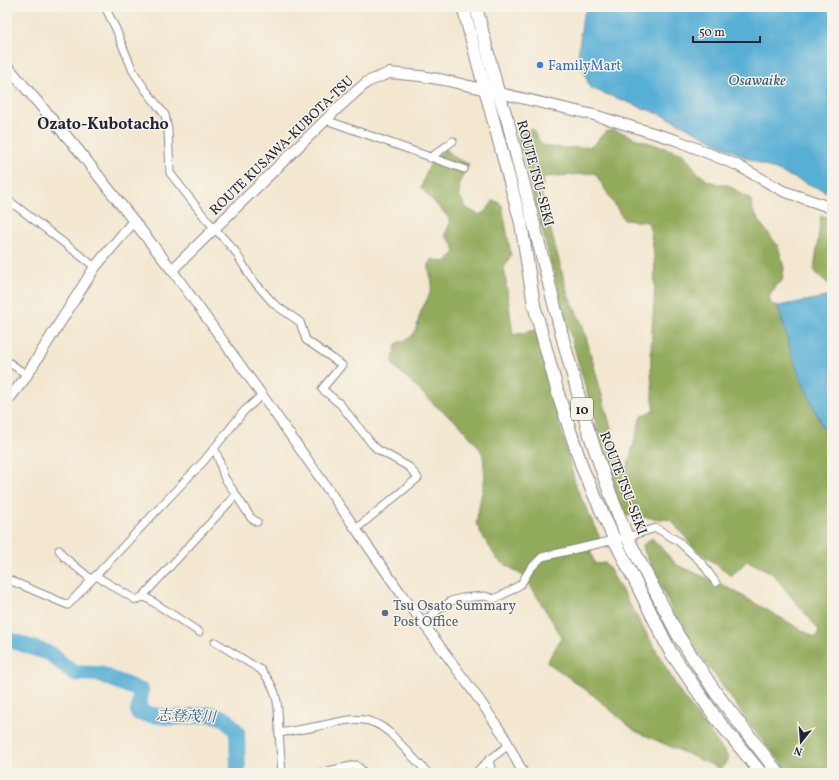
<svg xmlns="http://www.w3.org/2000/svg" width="839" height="780" font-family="Vollkorn,'Noto Serif JP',serif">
  <rect width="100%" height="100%" fill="#f7f3e8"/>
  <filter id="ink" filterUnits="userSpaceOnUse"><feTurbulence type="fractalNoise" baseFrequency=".025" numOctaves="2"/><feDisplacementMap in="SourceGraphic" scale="8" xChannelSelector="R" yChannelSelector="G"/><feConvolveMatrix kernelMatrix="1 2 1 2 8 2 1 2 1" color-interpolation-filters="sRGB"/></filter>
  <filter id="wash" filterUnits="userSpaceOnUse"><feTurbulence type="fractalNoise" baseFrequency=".012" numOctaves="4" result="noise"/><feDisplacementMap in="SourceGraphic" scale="16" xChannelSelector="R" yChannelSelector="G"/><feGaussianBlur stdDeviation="0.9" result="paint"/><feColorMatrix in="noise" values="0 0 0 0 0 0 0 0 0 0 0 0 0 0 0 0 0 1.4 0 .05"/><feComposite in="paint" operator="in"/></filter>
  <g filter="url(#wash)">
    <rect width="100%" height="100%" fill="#f3e7d0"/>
    <!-- forest -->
    <g fill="#92aa5b" stroke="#5a664b" fill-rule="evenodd">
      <path d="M532 128C535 133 538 141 542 144 549 150 583 148 592 146 597 142 601 135 606 132 614 128 627 134 634 138L684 154 697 172 708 181 721 185H728L751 200 753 211 761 224 778 246 784 268 782 281 772 291 769 297 771 304 778 306 796 367 832 448V773H790L756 733 679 625 642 546 652 538 677 565 725 586 816 638 819 630 771 572 747 561 731 576 694 548 671 520 622 515 560 298 518 136ZM595 173 624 220 648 222C662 270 650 318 651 367 651 381 653 396 654 410L641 416 627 469 620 461 583 326 568 295 541 193 544 177Z"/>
      <path d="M446 149 457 159 469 164 460 181 459 195 466 208 479 215 486 211 494 200 502 205 511 255 504 268 513 335 536 330 576 487 600 538 590 551 595 564 606 563 681 694 729 758 721 769 635 731 593 695 547 662 562 637 525 577 497 559 482 535 476 523 485 477 483 455 478 446 459 424 437 407 392 364 396 344C401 341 408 340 412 336 418 329 418 317 422 309 426 301 432 293 432 283 431 273 426 269 431 259L445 262 455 252 453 245 445 235 450 223 448 217 421 188C426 172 430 158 446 149Z"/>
      <path d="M821 216 832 218V287L814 271Z"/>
    </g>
    <!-- water -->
    <g fill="#59afd6" stroke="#3e6888">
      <path d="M588 7H832V194L745 157 667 117 590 88 578 56 583 16Z"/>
      <path d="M832 296V448L796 367 778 306Z"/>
    </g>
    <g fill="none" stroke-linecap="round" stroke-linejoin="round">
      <!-- river -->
      <path stroke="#59afd6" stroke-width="16" d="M7 639 51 654 73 673 100 674 141 691 138 713 174 718 212 714 226 719 237 732 238 773"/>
    </g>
  </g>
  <g filter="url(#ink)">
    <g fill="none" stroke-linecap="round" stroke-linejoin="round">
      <!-- minor casing -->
      <g stroke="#8a8486" stroke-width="9">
        <g id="minor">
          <path d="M105 7 116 29 123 47 133 71 145 89 165 115 168 130 170 173 206 219 235 251 251 278 274 304 300 322 306 340 342 365 322 389 340 404 372 444 377 449 409 467 418 478 357 528"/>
          <path d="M326 120 464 169"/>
          <path d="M430 158 453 141"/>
          <path d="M7 199 95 267"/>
          <path d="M7 361 27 375"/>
          <path d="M236 495 251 518 257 522"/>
          <path d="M59 550 64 557 92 580"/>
          <path d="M96 576 136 600 142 597 147 598 199 632"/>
          <path d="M7 579 68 605 178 488 204 461 244 411 262 395"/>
          <path d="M142 597 236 495 224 477 218 457 214 448"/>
          <path d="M424 622 430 616 451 601 462 598 485 596 494 599 510 591 521 584 530 569 542 557 627 537 656 528 678 541 702 563 716 583"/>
          <path d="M215 642 261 670C280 692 278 706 279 733 280 746 281 760 282 773"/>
          <path d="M279 733C292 731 306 729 319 726 346 720 367 712 390 733L428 773"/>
          <path d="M489 760 492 773"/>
          <path d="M318 773 356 765 365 773"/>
          <path d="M475 773 489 760 509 745"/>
        </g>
      </g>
      <!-- tertiary casing -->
      <g stroke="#8a8486" stroke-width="11">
        <path id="tertiary" d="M172 270 262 395 400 592 481 702 504 736 523 773"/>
      </g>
      <!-- secondary casing -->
      <g stroke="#8a8486" stroke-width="12">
        <g id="secondary">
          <path d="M7 66 79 151 172 270 340 106 367 82 389 73 420 76 444 80 594 115 676 140 737 165 783 191 832 208"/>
          <path d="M7 401 23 381 95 267 134 221"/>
        </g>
      </g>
      <!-- primary casing -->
      <g stroke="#8a8486" stroke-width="14">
        <g id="primary">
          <path d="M463 7 521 223 534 305 559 397 583 470 616 543 670 651 716 718 761 773"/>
          <path d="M476 7 498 92 508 122 564 343 587 426 607 485 627 537 678 635 716 693 778 773"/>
        </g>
      </g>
      <!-- minor -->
      <use href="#minor" stroke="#fff" stroke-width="7"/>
      <!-- tertiary -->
      <use href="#tertiary" stroke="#fff" stroke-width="9"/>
      <!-- secondary -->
      <use href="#secondary" stroke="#fff" stroke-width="10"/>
      <!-- primary -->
      <use href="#primary" stroke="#fff" stroke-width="12"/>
    </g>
  </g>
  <!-- markers -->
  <circle fill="#3f7fe0" stroke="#f7f3e8" stroke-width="1.5" cx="540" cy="65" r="4"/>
  <circle fill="#5c6f8a" stroke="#f7f3e8" stroke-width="1.5" cx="385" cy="613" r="4"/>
  <g text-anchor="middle" stroke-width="3" stroke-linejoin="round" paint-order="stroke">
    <!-- shield labels -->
    <rect fill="#f7f3e8" stroke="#62616f" stroke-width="1" x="571" y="398" width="22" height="22" rx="3"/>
    <g font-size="13" font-weight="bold" fill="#22223b">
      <text x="582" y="414">10</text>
    </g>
    <!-- shop labels -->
    <g font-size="14" fill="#366cbe" stroke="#f7f3e8" text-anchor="start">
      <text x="548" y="70">FamilyMart</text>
    </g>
    <!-- street labels -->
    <g font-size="14" fill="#22223b" stroke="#f7f3e8">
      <text transform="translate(281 145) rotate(-44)" y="5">ROUTE KUSAWA-KUBOTA-TSU</text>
      <text transform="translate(536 173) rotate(75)" y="5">ROUTE TSU-SEKI</text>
      <text transform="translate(624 483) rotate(69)" y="5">ROUTE TSU-SEKI</text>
    </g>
    <!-- service labels -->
    <g font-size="14" fill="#4e5e75" stroke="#f7f3e8" text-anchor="start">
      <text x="393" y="610">Tsu Osato Summary<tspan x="393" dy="16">Post Office</tspan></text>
    </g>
    <!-- water labels -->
    <g font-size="15" font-style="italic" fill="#385a79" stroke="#f7f3e8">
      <text x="757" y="85">Osawaike</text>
      <text transform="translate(186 716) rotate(2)" y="5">志登茂川</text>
    </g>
    <!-- quarter labels -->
    <g font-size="16" font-weight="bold" fill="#22223b" stroke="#f7f3e8">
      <text x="103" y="129">Ozato-Kubotacho</text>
    </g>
  </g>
  <!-- margin -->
  <rect width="839" height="780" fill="none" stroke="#f7f3e8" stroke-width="24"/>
  <!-- north arrow -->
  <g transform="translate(801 742) rotate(197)" stroke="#f7f3e8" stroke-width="3" paint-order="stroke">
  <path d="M0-3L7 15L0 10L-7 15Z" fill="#22223b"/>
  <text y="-6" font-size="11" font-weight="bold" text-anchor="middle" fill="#22223b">N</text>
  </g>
  <!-- scale -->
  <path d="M693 36v6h67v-6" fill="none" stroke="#22223b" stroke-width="2"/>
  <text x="699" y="36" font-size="12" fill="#22223b" stroke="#f7f3e8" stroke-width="3" paint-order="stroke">50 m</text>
</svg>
